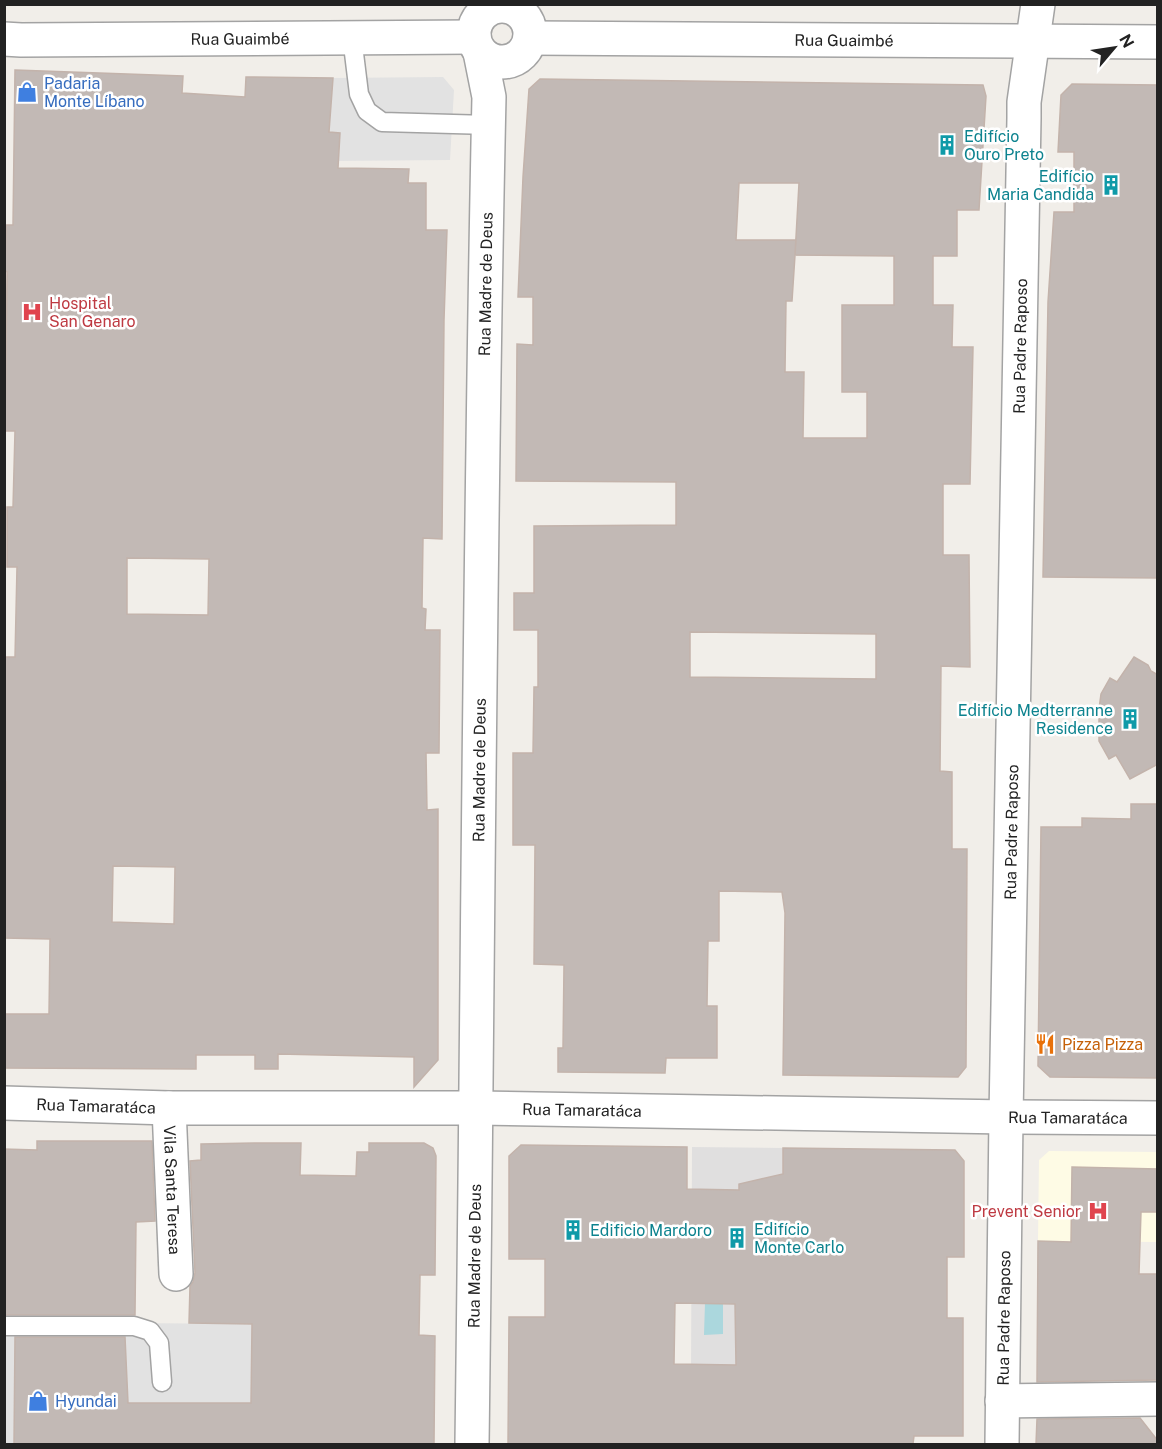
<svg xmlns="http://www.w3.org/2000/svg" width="1162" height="1449" font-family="'Public Sans',sans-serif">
  <rect width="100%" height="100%" fill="#f1eee9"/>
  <!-- residential -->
  <path fill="#e0dfdf" d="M692 1147 783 1148 781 1316H736V1376H691Z"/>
  <!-- education -->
  <path fill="#fefbe5" d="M1049 1151 1157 1152V1242L1038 1241 1039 1160Z"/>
  <!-- parking -->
  <g fill="#e2e2e2">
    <path d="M443 77 454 90 450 160 327 161 333 78Z"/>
    <path d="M4 1322 252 1324 251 1403H128L15 1346 14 1444H5Z"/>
  </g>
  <!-- water -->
  <path fill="#abd7dd" d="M723 1301V1334L704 1335 705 1302Z"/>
  <!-- building -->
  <g fill="#c2b9b5" stroke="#c3b3ab" stroke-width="1.5" fill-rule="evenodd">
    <path d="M15 70 183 76 182 93 245 97 246 77 333 78 329 132 340 133 338 168 409 169 408 183H426V230H447L444 320 442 539 423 538 422 608 426 609 425 630H440L439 753H426L427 810 438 809V1060L414 1087V1057L278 1054V1069H255V1055H196V1069L4 1068V1014H49L50 939 4 938 6 782H4V657H15L17 567H7V507H13L15 431H5L7 272 5 271 6 225H13ZM127 558 209 559 208 615 127 614ZM113 866 175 867 174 924 112 922Z"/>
    <path d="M540 79 983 85 986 96 979 210H957V256H933V305H953L952 347H973L970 484H943V555H969L970 667 941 666 940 771 952 772V849H967L966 1067 958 1077 783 1075 785 913 782 892 719 891V941H708L707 1006H717V1058H666L665 1073 558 1072V1048H563L564 965 534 964 535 845H513V753H533L534 687H538V630H514V593H534V526L676 525V482L516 481 517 344 533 345V297H518L523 177 529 89ZM739 183H799L795 255 894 256V305H842V392H867V438H803L804 372H785L786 301H792L796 240H736ZM690 632 876 634V679L690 677Z"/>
    <path d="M1072 84 1158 85V578L1043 577 1048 302 1054 212H1074V152H1058L1061 95Z"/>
    <path d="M1134 657 1148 665 1151 671 1158 675V764L1130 779 1116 755 1109 759 1099 741V709L1101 694 1110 678 1117 682Z"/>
    <path d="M1131 804H1158V1078L1050 1077 1038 1066 1041 827H1082V818L1131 819Z"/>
    <path d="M37 1141H152L155 1221 136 1222 135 1315H4V1149L37 1150Z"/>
    <path d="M254 1143H301L300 1175 356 1176 357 1152H369V1143H424L433 1148 436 1156 435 1275H420L419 1335 435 1336 434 1444H14L15 1337H125L128 1403H251L252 1324 189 1323 190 1286 193 1282 195 1273 190 1161 201 1160V1144Z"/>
    <path d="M521 1145 687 1147V1189L739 1190V1184L783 1174V1148L955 1150 964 1161V1257H947V1318H963V1436H914L913 1444H508L509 1317H545V1259H509V1156ZM675 1303 735 1304 736 1365 674 1364Z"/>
    <path d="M1072 1167 1158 1169V1212H1141L1139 1274H1158V1380L1037 1382 1038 1241 1071 1242Z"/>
    <path d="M1140 1418 1158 1441V1444H1036L1037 1419Z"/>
  </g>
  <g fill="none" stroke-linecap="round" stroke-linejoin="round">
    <!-- lane casing -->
    <g stroke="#a3a3a3" stroke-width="21">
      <g id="lane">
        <path d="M352 37 359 94 367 111 382 122 489 125"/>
        <path d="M4 1326H134L150 1331 159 1343 162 1382"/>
      </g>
    </g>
    <!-- street casing -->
    <g stroke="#a3a3a3" stroke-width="36">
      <g id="street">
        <circle cx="502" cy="34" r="28"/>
        <path id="s1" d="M530 38 1158 42"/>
        <path id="s2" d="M4 39 21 40 474 37"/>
        <path id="s3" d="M4 1103 169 1108H477L1006 1117 1158 1118"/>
        <path id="s4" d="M169 1108 176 1274"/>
        <path d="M1002 1401 1158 1399"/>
        <path id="s5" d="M472 1444C478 995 479 546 489 97L480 52"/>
        <path id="s6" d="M1002 1444 1006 1117 1024 118V102L1038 4"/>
      </g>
    </g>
    <!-- lane -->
    <use href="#lane" stroke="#fff" stroke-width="18"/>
    <!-- street -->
    <use href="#street" stroke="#fff" stroke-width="33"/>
  </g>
  <!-- icons -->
  <defs>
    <g id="shop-bare" transform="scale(1.62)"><path d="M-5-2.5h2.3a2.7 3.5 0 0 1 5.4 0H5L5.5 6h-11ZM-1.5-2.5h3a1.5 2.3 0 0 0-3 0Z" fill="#3f7fe0" stroke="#fff" stroke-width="2.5" paint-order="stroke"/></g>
    <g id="building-bare" transform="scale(1.62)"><path d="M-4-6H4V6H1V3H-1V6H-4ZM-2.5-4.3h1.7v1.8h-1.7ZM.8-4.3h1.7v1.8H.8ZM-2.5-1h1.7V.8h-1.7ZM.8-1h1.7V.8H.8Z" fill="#0f9aa8" stroke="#fff" stroke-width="2.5" paint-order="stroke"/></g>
    <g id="hospital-bare" transform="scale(1.62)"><path d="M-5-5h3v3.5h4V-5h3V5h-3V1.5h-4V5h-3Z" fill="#e0444e" stroke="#fff" stroke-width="2.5" paint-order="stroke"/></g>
    <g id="restaurant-bare" transform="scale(1.62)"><path d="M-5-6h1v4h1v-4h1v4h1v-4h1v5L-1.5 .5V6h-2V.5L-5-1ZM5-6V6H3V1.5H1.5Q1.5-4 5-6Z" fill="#e8710a" stroke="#fff" stroke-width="2.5" paint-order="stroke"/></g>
  </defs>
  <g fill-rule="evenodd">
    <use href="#shop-bare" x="27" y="92"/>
    <use href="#building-bare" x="947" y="145"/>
    <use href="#building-bare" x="1111" y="185"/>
    <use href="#hospital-bare" x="32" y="312"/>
    <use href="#building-bare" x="1130" y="719"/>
    <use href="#restaurant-bare" x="1045" y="1044"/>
    <use href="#hospital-bare" x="1098" y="1211"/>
    <use href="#building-bare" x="573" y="1230"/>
    <use href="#building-bare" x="737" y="1238"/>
    <use href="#shop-bare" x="38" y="1401"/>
  </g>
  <g text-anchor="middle" stroke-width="5" stroke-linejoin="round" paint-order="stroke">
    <!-- street labels -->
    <g font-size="16" fill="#222" stroke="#fff">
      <text dy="6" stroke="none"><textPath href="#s2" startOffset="236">Rua Guaimbé</textPath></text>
      <text dy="6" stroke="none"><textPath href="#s1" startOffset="314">Rua Guaimbé</textPath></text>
      <text dy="6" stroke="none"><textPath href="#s5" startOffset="1160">Rua Madre de Deus</textPath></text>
      <text dy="6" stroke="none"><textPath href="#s6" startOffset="1098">Rua Padre Raposo</textPath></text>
      <text dy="6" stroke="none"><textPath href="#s5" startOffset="674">Rua Madre de Deus</textPath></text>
      <text dy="6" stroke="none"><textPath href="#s6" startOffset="612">Rua Padre Raposo</textPath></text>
      <text dy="6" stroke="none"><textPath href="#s3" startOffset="92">Rua Tamaratáca</textPath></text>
      <text dy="6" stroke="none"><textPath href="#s3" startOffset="578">Rua Tamaratáca</textPath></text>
      <text dy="6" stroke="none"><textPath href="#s3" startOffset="1064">Rua Tamaratáca</textPath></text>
      <text dy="6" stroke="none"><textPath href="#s4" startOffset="82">Vila Santa Teresa</textPath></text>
      <text dy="6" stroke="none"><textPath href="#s5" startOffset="188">Rua Madre de Deus</textPath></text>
      <text dy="6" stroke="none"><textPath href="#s6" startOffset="126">Rua Padre Raposo</textPath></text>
    </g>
    <!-- shop labels -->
    <g font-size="16" fill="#366cbe" stroke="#fff" text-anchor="start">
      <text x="44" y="89">Padaria<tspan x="44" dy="18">Monte Líbano</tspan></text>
      <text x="55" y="1407">Hyundai</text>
    </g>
    <!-- culture labels -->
    <g font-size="16" fill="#0d838f" stroke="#fff" text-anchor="start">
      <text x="964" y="142">Edifício<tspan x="964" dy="18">Ouro Preto</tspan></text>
      <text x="1094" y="182" text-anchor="end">Edifício<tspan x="1094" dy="18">Maria Candida</tspan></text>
      <text x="1113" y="716" text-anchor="end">Edifício Medterranne<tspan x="1113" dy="18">Residence</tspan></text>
      <text x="754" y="1235">Edifício<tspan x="754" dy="18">Monte Carlo</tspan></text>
      <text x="590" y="1236">Edificio Mardoro</text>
    </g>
    <!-- health labels -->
    <g font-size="16" fill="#be3a42" stroke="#fff" text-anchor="start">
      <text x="49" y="309">Hospital<tspan x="49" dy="18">San Genaro</tspan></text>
      <text x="1081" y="1217" text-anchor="end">Prevent Senior</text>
    </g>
    <!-- food labels -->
    <g font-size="16" fill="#c56008" stroke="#fff" text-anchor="start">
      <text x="1062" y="1050">Pizza Pizza</text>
    </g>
  </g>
  <!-- border -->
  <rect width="1162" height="1449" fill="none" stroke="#222222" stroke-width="12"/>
  <!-- north arrow -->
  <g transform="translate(1114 48) rotate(61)" stroke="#ffffff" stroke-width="4.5" paint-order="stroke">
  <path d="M0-4.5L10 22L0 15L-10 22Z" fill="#222222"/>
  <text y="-9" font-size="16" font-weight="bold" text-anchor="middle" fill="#222222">N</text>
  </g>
</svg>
